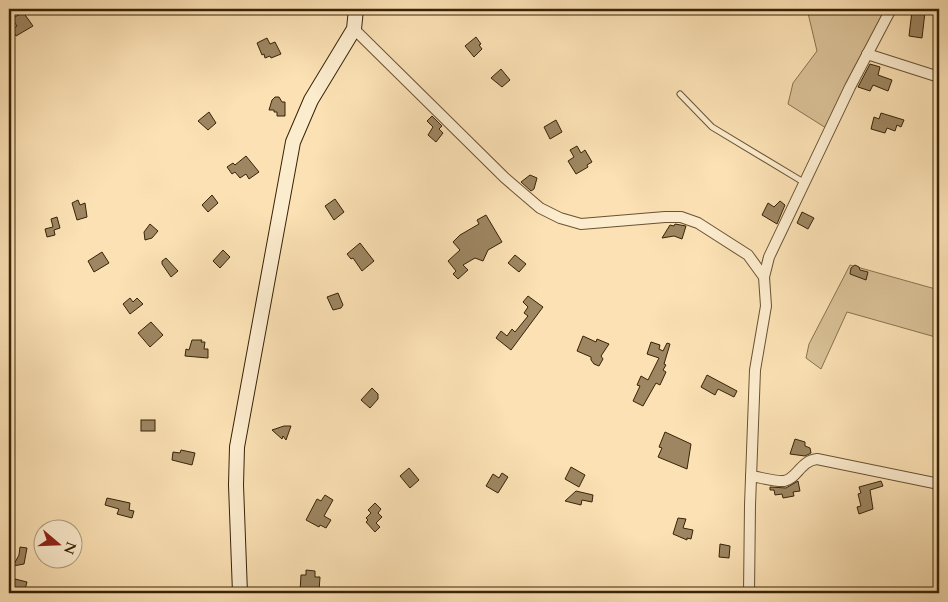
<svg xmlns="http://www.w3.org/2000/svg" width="948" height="602" font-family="Cardo,serif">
  <rect width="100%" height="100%" fill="#fbe1b4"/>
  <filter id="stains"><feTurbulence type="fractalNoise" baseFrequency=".004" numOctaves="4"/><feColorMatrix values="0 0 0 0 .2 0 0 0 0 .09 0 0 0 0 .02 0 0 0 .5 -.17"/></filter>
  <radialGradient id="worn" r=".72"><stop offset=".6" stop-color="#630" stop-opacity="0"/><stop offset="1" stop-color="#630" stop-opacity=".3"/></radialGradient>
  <!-- green -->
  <g fill="#dac197" stroke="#89724f">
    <path d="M807 9H887L826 128 788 104 793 83 817 51Z"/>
    <path d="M850 265 939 290V338L847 312 821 369 806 358 809 344Z"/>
  </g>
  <!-- building -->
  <g fill="#9d8661" stroke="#382307">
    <path d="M912 11 925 12 922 38 909 36Z"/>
    <path d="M23 12 33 26 16 36 12 29 17 26 12 19Z"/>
    <path d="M476 37 481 44 479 45 482 49 474 57 465 46Z"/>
    <path d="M267 38 270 44 275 42 281 54 271 58 270 56 265 58 264 54 262 55 257 43Z"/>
    <path d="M870 64 880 67 878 75 892 80 888 91 873 85 870 91 858 87Z"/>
    <path d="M501 69 510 80 502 87 491 78Z"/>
    <path d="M275 97H279L282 102H285V116H277V112H274V110H269L272 100Z"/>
    <path d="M209 112 216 123 208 130 198 121Z"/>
    <path d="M881 113 904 120 901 127 897 125 895 131 887 128 885 133 871 129 874 117 879 119Z"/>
    <path d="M432 116 442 126 439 129 443 133 436 142 428 135 433 127 427 121Z"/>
    <path d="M556 120 562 132 550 139 544 127Z"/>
    <path d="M577 146 581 153 585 150 592 162 587 165 588 167 576 174 568 161 574 157 570 150Z"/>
    <path d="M246 156 259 172 249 179 246 174 240 178 235 172 232 174 227 167 233 163 235 165Z"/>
    <path d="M530 175 537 178 534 189 531 191 521 182Z"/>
    <path d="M212 195 218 203 208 212 202 205Z"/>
    <path d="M335 199 344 212 334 220 325 206Z"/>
    <path d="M78 200 80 205 85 203 87 217 77 220 72 203Z"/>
    <path d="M780 201 785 205 777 224 762 215 768 203 774 207Z"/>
    <path d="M802 212 814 218 808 229 797 223Z"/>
    <path d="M486 215 502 242 488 250 483 261 475 258 463 265 468 270 458 279 453 274 456 271 448 261 460 250 453 242 460 235 479 224 477 220Z"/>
    <path d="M57 217 60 228 54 230 55 235 47 237 45 229 53 227 51 219Z"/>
    <path d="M150 224 158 231 152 238 145 240 144 232Z"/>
    <path d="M675 224 686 226 682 239 674 236 662 238 670 225 674 226Z"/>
    <path d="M360 243 374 261 362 271 353 258 351 259 347 254Z"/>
    <path d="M223 250 230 257 220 268 213 261Z"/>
    <path d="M102 252 109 263 94 272 88 261Z"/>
    <path d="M515 255 526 264 519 272 508 263Z"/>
    <path d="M166 258 178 271 171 277 162 264V261Z"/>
    <path d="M855 265 859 267 860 270 868 272 866 280 850 274 851 268Z"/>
    <path d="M338 293 343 305 341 308 333 310 327 297Z"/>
    <path d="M528 296 543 307 511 350 496 338 501 331 507 336 512 329 515 332 528 316 524 313 528 307 523 302Z"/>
    <path d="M130 298 133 302 137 298 143 304 130 314 123 304Z"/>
    <path d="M151 322 163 335 150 347 138 333Z"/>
    <path d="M583 336 596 342 597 339 609 344 601 356 603 359 599 366 594 364 591 360V357L577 351Z"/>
    <path d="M192 340H202L201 342H205L204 349H208V358L185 356 186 349 189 350Z"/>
    <path d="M651 342 660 345 659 349 663 351 667 343 670 344 664 364 666 365 663 370 666 372 660 385 656 383 643 406 633 401 640 386 637 385 641 376 648 380 659 358 647 354Z"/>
    <path d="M707 375 737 391 734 397 718 389 715 395 701 387Z"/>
    <path d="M372 388 378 394V399L370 408 361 400Z"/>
    <rect x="141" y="420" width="14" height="11"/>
    <path d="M284 426H291L286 440 283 436 282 439 272 430Z"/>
    <path d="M665 432 691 444 687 469 658 457 662 448 659 447Z"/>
    <path d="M795 439 805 442V446L810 448 811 453 805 456 790 454Z"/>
    <path d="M181 450 195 453 192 465 172 460 173 452 180 453Z"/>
    <path d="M571 467 585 475 579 487 565 479Z"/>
    <path d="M409 468 419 480 410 488 400 476Z"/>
    <path d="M502 473 508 477 498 493 486 486 493 474 499 478Z"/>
    <path d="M798 481 800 491 793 492 794 496 783 498 782 494 775 495 774 490H770V487L786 488Z"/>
    <path d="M881 481 883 486 870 490 873 509 859 514 857 507 861 506 858 494 861 493 859 487Z"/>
    <path d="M576 491 593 495 592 502 582 500 581 505 565 501Z"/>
    <path d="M325 495 333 500 324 516 331 520 326 528 320 525 319 527 306 520 317 499 321 501Z"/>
    <path d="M107 498 130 503 129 510 134 511 132 518 117 514 119 509 105 505Z"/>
    <path d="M375 503 381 509 378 513 382 517 376 523 380 527 375 532 366 522 368 520 366 518 371 513 368 510Z"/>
    <path d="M678 518 686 519 683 528 693 530 691 539 687 538V540L673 534Z"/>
    <path d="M720 544 730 546 729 558 719 557Z"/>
    <path d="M20 547 27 548 24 564 13 566 19 555Z"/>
    <path d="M306 570 315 571V577H320L319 591H300L301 575H306Z"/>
    <path d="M15 579 27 582 24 593H15L16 589 9 588V581L14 582Z"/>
  </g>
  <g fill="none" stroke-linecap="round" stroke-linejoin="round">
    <!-- lane casing -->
    <g stroke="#695232" stroke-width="7">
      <path id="lane" d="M680 94 712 127 805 183"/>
    </g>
    <!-- street casing -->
    <g stroke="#695232" stroke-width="12">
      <g id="street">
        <path d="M354 29 505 178 540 208 560 218 581 224 665 217H681L698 223 748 255 764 277"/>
        <path d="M867 54 939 77"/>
        <path d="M751 476C759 477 776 482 784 481 797 479 800 461 817 459L939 484"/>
        <path d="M749 593 750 505 755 370 766 306 764 277 769 257 850 87 891 9"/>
      </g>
    </g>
    <!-- secondary casing -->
    <g stroke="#382307" stroke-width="16">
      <path id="secondary" d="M240 593 236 485 237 447 293 142 311 100 354 29 356 9"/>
    </g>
    <!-- lane -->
    <use href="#lane" stroke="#fcecce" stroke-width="5"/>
    <!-- street -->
    <use href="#street" stroke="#fcecce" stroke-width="10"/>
    <!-- secondary -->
    <use href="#secondary" stroke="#fcecce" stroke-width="14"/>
  </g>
  <!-- margin -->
  <rect width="948" height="602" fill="none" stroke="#fbe1b4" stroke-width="30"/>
  <rect x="10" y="10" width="928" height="582" fill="none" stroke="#382307" stroke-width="2.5"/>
  <rect x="15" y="15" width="918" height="572" fill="none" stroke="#382307"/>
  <!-- north arrow -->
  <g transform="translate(58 544) rotate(109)"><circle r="24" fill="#fcecce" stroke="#ae9c7e"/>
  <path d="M0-4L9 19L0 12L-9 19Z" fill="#8f2418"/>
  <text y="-8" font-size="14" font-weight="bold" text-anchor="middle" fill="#382307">N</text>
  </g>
  <rect width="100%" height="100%" filter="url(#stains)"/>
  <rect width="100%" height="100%" fill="url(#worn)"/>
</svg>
